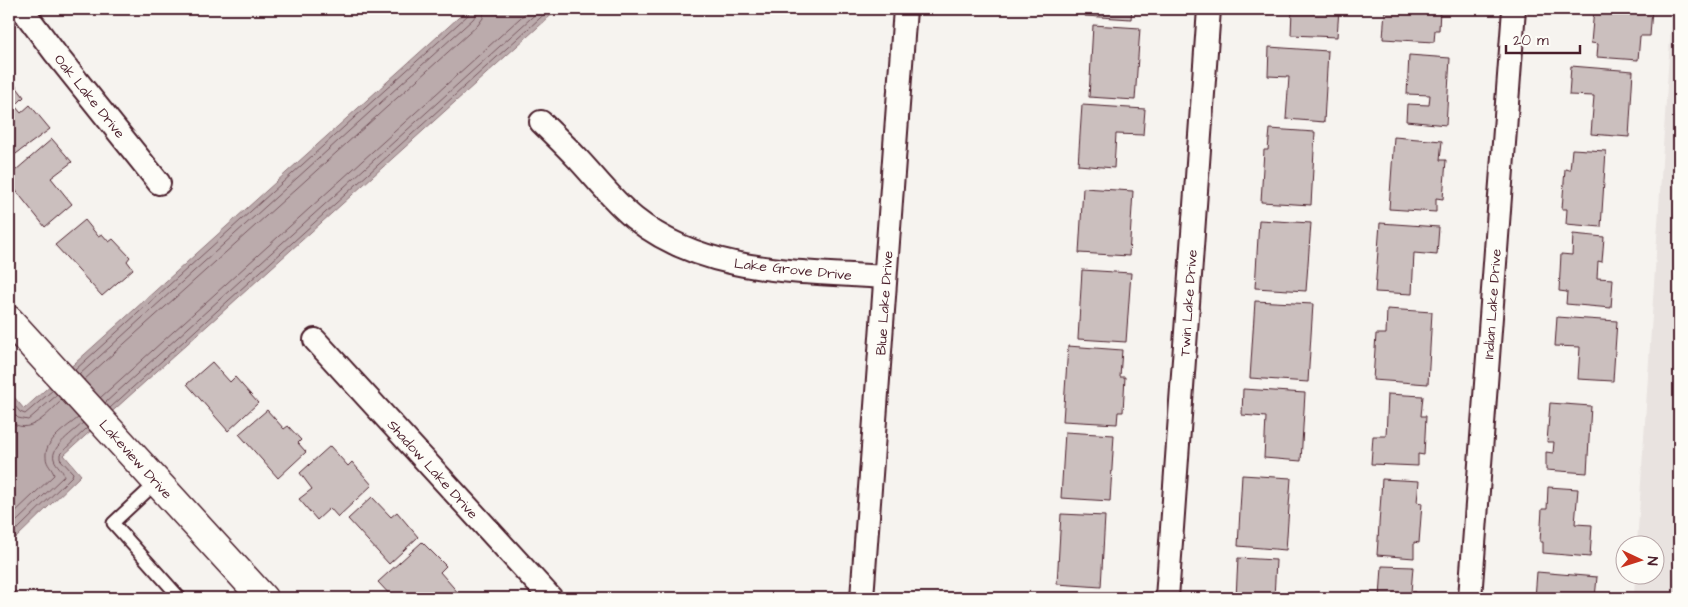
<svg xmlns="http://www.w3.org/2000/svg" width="1688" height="607" font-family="'Architects Daughter',sans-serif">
  <rect width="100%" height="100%" fill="#f6f3ef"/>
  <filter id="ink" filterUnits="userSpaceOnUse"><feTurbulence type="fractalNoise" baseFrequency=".02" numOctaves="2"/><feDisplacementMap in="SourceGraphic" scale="10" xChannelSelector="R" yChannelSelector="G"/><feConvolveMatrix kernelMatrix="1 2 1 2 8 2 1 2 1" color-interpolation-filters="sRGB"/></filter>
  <g filter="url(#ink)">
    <!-- built -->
    <path fill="#e9e3e0" d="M1672 9H1679V598H1634L1635 575 1656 574V544H1637Z"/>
    <!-- water -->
    <path fill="#bbabac" stroke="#8e7378" d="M468 9H558L64 455 81 475 16 538 9 530V391L24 409Z"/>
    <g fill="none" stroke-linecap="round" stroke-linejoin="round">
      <!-- shore -->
      <g stroke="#77575f" stroke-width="1">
        <path d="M75 370 468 15 470 9"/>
        <path d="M79 375 473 19 476 15 477 9"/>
        <path d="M84 380 478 25 483 18 484 9"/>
        <path d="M100 398 530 9"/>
        <path d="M9 399 20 412 25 414 53 390"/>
        <path d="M105 403 541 9"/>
        <path d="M110 408 550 9"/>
        <path d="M9 409 18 418 28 420 57 395"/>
        <path d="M9 420C28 439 48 413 62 400"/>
        <path d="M9 513H14L54 475C53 469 46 465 46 457 44 441 67 427 78 418"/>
        <path d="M9 521H17L64 476C63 469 56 466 54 459 50 447 75 431 83 423"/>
        <path d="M9 527 18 529 72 476 73 473 60 459V454L87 428"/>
      </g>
    </g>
    <!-- building -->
    <g fill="#cbbfbe" stroke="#4a1f2b">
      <path d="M1086 9H1132L1131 19 1085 16Z"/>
      <path d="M1292 9H1339L1337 37 1291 35Z"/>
      <path d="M1385 9H1440L1439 30H1435L1434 42 1383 39Z"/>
      <path d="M1594 9H1652L1650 36H1640L1638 60 1597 57 1598 44 1591 43Z"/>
      <path d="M1093 25 1140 28 1135 100 1089 97Z"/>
      <path d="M1269 47 1328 51 1324 122 1286 119 1289 77 1268 76Z"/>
      <path d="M1409 55 1450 58 1446 125 1406 121 1407 104 1429 105 1430 95 1407 94Z"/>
      <path d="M1571 66 1633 71 1629 137 1591 134 1594 96 1569 95Z"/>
      <path d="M9 77 24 97 15 106 21 113 30 105 50 129 9 159Z"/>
      <path d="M1082 105 1145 109 1143 135 1116 134 1114 168 1078 165Z"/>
      <path d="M1270 129 1315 132 1311 205 1261 202 1264 150H1268Z"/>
      <path d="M1394 137 1442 141 1440 160H1446L1443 199 1436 198V212L1389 209Z"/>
      <path d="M52 139 72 162 51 178 72 204 45 227 9 182V176Z"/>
      <path d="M1572 149 1606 151 1601 227 1566 224 1567 209H1562L1565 169 1570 170Z"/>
      <path d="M1083 188 1133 191 1129 256 1079 253Z"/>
      <path d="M85 220 98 236 102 234 109 242 113 239 130 257 127 261 133 269 102 296 55 245Z"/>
      <path d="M1259 220 1311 223 1306 291 1255 288Z"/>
      <path d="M1380 223 1439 227 1437 255 1414 253 1412 294 1375 292Z"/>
      <path d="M1573 234 1604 237 1602 262 1598 261 1597 278 1613 279 1611 308 1566 304 1567 292 1559 291 1561 254 1572 255Z"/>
      <path d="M1082 270 1131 273 1126 342 1078 339Z"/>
      <path d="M1255 301 1313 304 1308 382 1250 378Z"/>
      <path d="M1387 309 1432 312 1428 384 1373 380 1376 334H1386Z"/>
      <path d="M1557 317 1617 321 1613 381 1578 379 1580 347 1555 346Z"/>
      <path d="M1068 346 1122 350 1120 377H1125L1123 412H1118L1117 424 1063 421Z"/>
      <path d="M212 362 230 382 235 377 258 403 228 431 187 384Z"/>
      <path d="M1243 389 1305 393 1301 461 1264 458 1266 417 1242 415Z"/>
      <path d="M1388 394 1423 396 1421 416H1426L1424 455 1418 454V466L1371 464 1373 436H1386Z"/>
      <path d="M1550 403 1591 406 1587 473 1546 470V452L1553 453 1554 442H1547Z"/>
      <path d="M267 410 284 429 288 426 301 440 298 443 306 452 278 478 239 434Z"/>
      <path d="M1065 432 1114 435 1110 501 1061 498Z"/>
      <path d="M330 446 348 466 352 462 372 485 338 517 330 508 317 520 299 499 312 489 300 473Z"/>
      <path d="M1242 475 1291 478 1286 550 1238 546Z"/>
      <path d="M1382 479 1419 481 1417 502 1422 503 1419 543 1414 542V558L1377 555Z"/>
      <path d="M1548 487 1578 489 1575 524 1592 525 1590 557 1543 553V542H1540L1542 509H1547Z"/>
      <path d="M372 497 391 517 397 512 418 537 389 564 348 519Z"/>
      <path d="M1061 514 1105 516 1101 587 1057 584Z"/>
      <path d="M422 542 446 566 440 572 460 595 457 598H422L417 593 411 598H393L378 582Z"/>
      <path d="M1238 558 1276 560 1274 598H1236Z"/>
      <path d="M1382 566 1413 567 1411 592H1415V598H1380Z"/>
      <path d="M1537 572 1597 577 1595 598H1535Z"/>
      <path d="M14 591 20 598H9V596Z"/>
      <path d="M1058 595 1107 598H1057Z"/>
    </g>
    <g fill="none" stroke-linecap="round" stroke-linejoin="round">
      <!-- service casing -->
      <g stroke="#4a1f2b" stroke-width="15">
        <path id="service" d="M157 482 113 523 180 598"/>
      </g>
      <!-- minor casing -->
      <g stroke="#4a1f2b" stroke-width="26">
        <g id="minor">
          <path d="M22 9 55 53 159 183"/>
          <path d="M541 122C553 134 565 145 576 157 596 178 612 200 634 218 705 275 799 271 885 277"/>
          <path d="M315 340 551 598"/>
          <path d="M862 598 905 9"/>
          <path d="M1167 598 1209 9"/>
          <path d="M1470 598 1514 9"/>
        </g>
      </g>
      <!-- tertiary casing -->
      <g stroke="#4a1f2b" stroke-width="31">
        <path id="tertiary" d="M9 320 263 598"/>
      </g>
      <!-- service -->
      <use href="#service" stroke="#fdfcf7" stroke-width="11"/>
      <!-- minor -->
      <use href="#minor" stroke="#fdfcf7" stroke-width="22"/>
      <!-- tertiary -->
      <use href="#tertiary" stroke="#fdfcf7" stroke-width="28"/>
    </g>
  </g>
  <g text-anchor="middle" stroke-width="4" stroke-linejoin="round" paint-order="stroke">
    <!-- street labels -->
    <g font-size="14" fill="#4a1f2b" stroke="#fdfcf7">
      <text transform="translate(90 96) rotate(51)" y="5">Oak Lake Drive</text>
      <text transform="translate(793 269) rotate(6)" y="5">Lake Grove Drive</text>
      <text transform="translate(884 303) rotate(-86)" y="5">Blue Lake Drive</text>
      <text transform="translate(1188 303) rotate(-86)" y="5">Twin Lake Drive</text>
      <text transform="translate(1492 304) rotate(-86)" y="5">Indian Lake Drive</text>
      <text transform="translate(136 459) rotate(48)" y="5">Lakeview Drive</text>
      <text transform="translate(433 469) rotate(48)" y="5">Shadow Lake Drive</text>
    </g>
  </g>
  <!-- margin -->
  <rect width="1688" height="607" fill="none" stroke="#fdfcf7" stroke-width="30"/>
  <rect x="15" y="15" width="1658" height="577" fill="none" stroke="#4a1f2b" stroke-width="2" filter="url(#ink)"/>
  <!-- north arrow -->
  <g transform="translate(1640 560) rotate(94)"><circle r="24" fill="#fdfcf7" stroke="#b5a4a5"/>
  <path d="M0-4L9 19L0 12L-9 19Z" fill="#c8321e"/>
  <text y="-8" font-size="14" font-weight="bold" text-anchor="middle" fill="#4a1f2b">N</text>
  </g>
  <!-- scale -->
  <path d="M1506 45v8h74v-8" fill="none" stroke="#4a1f2b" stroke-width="2.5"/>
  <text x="1513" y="45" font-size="15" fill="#4a1f2b" stroke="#fdfcf7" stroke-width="4" paint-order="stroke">20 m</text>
</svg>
